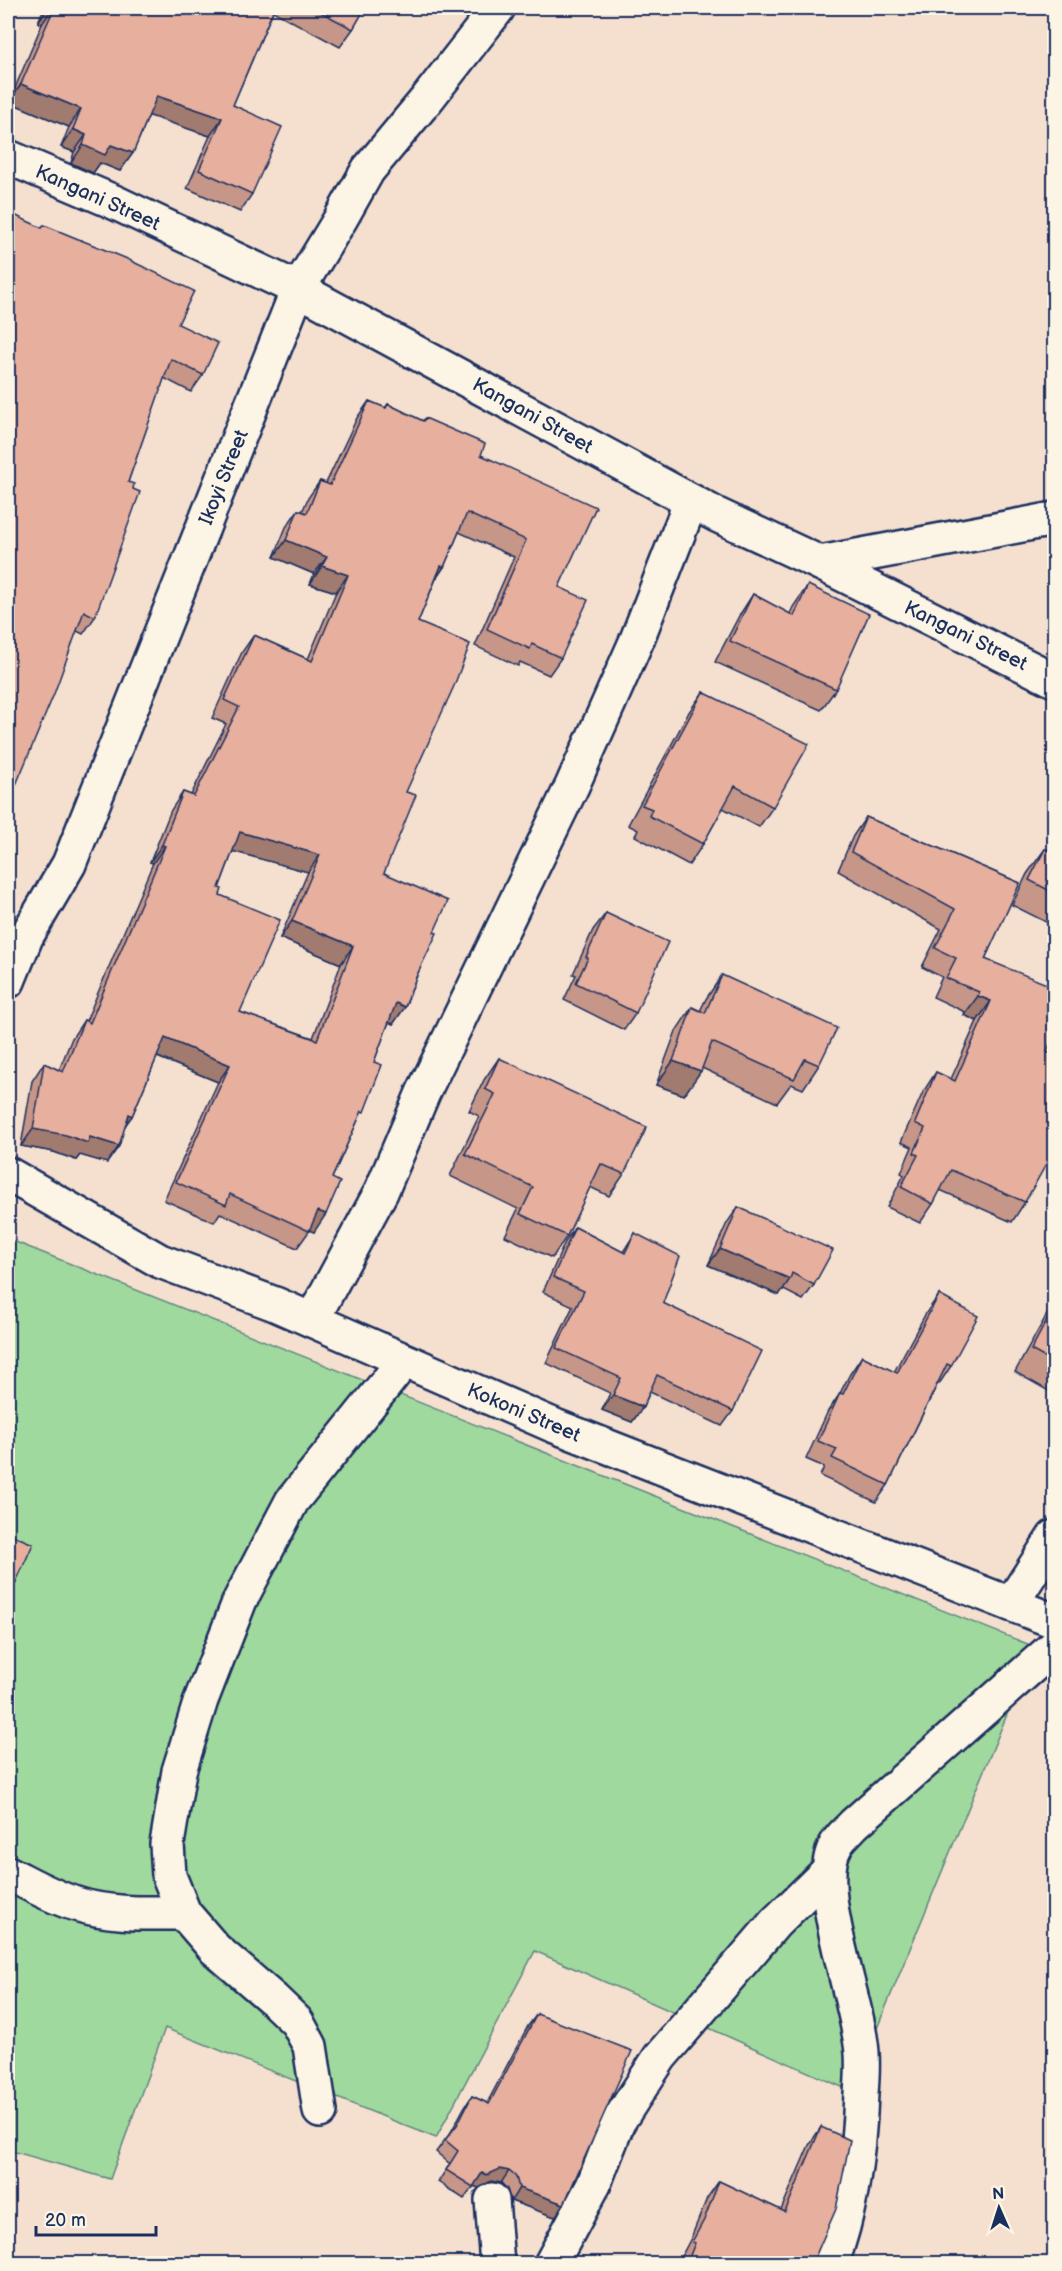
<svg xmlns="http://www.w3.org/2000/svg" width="1062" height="2271" font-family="'Balsamiq Sans',sans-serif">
  <rect width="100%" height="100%" fill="#f5e0d0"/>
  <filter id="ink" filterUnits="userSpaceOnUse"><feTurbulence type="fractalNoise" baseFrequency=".0167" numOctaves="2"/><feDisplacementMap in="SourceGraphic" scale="12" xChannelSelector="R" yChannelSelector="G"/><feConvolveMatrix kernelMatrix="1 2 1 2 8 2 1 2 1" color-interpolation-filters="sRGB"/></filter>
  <g filter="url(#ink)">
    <!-- green -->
    <path fill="#a0d99e" stroke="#5e847e" stroke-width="1.5" d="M8 1239 1035 1647 851 2091 535 1951 436 2138 165 2028 110 2179 8 2150Z"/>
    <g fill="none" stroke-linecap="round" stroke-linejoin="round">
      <!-- minor casing -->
      <g stroke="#1b2f5e" stroke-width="38">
        <g id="minor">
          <path d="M8 157 114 202 298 289 717 515 820 563 1054 680"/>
          <path d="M820 563 1054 519"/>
          <path d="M8 981 26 937 69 864 298 289 341 218 368 170 427 99 498 8"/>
          <path d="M8 1174 160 1261 275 1304 555 1426 1054 1621"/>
          <path d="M312 1320 381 1192 423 1093 572 786 636 642 691 501"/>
          <path d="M1011 1604 1054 1537"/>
          <path d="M8 1873C30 1884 52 1897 76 1904 110 1915 149 1913 184 1913"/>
          <path d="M320 2111 310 2046 297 2022 273 1999 215 1949 184 1913 169 1876 167 1844 179 1771 201 1700 240 1600 292 1501 404 1361"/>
          <path d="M492 2200 497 2264"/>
          <path d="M551 2264 593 2186 618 2122 660 2057 775 1923 827 1872"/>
          <path d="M831 2264C852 2210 859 2151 861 2094 862 2081 863 2067 862 2053 859 2002 811 1886 836 1845 840 1837 848 1831 854 1824L1054 1647"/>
        </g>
      </g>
      <!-- minor -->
      <use href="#minor" stroke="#fcf5e5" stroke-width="33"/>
    </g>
    <!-- wall -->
    <g fill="#c69688" stroke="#1b2f5e" stroke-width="1.5" fill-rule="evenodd">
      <path d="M44 8H365L353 29 340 47 273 11 233 105 252 194 240 212 187 188 210 136 149 115 133 153 120 171 100 163 93 173 71 163 74 152 61 147 69 127 9 102 42 24 38 22Z"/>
      <path d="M44 225 178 324 203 375 191 392 164 378 128 482 95 617 83 634 77 631 42 228Z"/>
      <path d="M369 401 385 408 388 404 423 421 425 418 481 455 559 587 561 658 549 675 520 662 518 666 475 646 514 557 459 532 444 567 436 579 418 622 406 792 384 873 434 932 405 1007 393 1024 389 1022 374 1062 358 1120 332 1178 314 1232 310 1230 297 1248 220 1213 214 1222 164 1200 218 1082 157 1057 132 1116 125 1125 119 1146 107 1163 80 1155 76 1160 54 1152 21 1146 32 1081 44 1063 59 1070 72 1038 84 1020 86 1021 153 863 150 862 171 810 183 792 191 795 226 724 212 718 242 652 254 635 308 659 336 592 310 584 314 574 274 557 286 527 298 510 302 512 308 498 320 481 326 483 357 418ZM233 851 308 872 280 938 341 964 313 1038 240 1012 219 888Z"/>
      <path d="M808 585 836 689 821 710 715 662 739 616 753 594 790 614 793 607Z"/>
      <path d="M703 692 773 807 759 827 723 808 703 844 689 865 635 836 638 830 628 825 689 712Z"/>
      <path d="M866 817 1020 883 985 959 1047 1052 1051 1105 1025 1202 1012 1222 940 1190 933 1204 920 1223 887 1207 904 1175 901 1173 912 1147 901 1142 923 1092 936 1072 951 1079 977 1021 964 1015 965 1012 933 997 942 977 922 967 941 929 838 871 853 836Z"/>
      <path d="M1054 838V926L1012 905 1027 874 1045 849 1048 850Z"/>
      <path d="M606 913 636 1013 624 1030 564 1000 576 975 573 974 593 930Z"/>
      <path d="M722 975 819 1065 803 1089 791 1084 777 1103 702 1068 684 1095 656 1085 676 1031 692 1007 700 1011 706 999Z"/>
      <path d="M499 1058 624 1174 609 1196 590 1187 567 1236 552 1258 505 1236 518 1209 450 1176 479 1116 469 1111 484 1080Z"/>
      <path d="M738 1207 814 1285 803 1300 782 1289 779 1295 708 1265 727 1223Z"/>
      <path d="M575 1227 623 1252 635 1233 663 1303 733 1411 722 1426 650 1392 643 1407 632 1422 602 1410 610 1393 546 1363 573 1306 543 1292 565 1242Z"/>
      <path d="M939 1295 951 1366 939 1384 938 1383 888 1485 876 1502 820 1476 824 1467 806 1459 828 1411 839 1395 850 1374 862 1356 894 1372 926 1313Z"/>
      <path d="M1054 1302V1394L1015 1372Z"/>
      <path d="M537 2014 555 2217 511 2201 507 2189 501 2183 491 2181 479 2188 474 2186 464 2199 438 2182 450 2164 436 2152 451 2132 464 2108 472 2096 487 2103 528 2026Z"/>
      <path d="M821 2127 812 2264H681L682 2260 680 2259 691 2238 707 2198 719 2181 781 2210 809 2145Z"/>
    </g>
    <!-- shaded-wall -->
    <g fill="#a17a6f" stroke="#1b2f5e" stroke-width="1.5">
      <path d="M48 8H53L42 24 38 22Z"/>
      <path d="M21 84 81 109 69 127 9 102Z"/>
      <path d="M157 96 222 118 210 136 144 114Z"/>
      <path d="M73 129 86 135 74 152 61 147Z"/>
      <path d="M83 145H111L133 153 120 171 100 163 93 173 71 163Z"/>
      <path d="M286 540 327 557 314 574 274 557Z"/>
      <path d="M322 566 348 575 336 592 310 584Z"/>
      <path d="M441 566 444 567 432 584Z"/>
      <path d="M240 832 320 855 308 872 228 850Z"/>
      <path d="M162 845 165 846 153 863 150 862Z"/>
      <path d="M292 921 353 946 341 964 280 938Z"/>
      <path d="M978 996 991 1001 977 1021 964 1015Z"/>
      <path d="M396 1003 405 1007 393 1024 384 1020Z"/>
      <path d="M165 1038 230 1065 218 1082 153 1055Z"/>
      <path d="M673 1061 701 1071 684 1095 656 1085Z"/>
      <path d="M129 1114 132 1116 120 1133Z"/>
      <path d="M33 1129 90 1137 119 1146 107 1163 80 1155 76 1160 54 1152 21 1146Z"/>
      <path d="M318 1211 326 1214 314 1232 306 1229Z"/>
      <path d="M720 1249 790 1279 779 1295 708 1265Z"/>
      <path d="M613 1395 643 1407 632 1422 602 1410Z"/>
      <path d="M500 2169 509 2171 501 2183 491 2181 479 2188 473 2186 482 2173Z"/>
      <path d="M519 2188 564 2204 555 2217 511 2201Z"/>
    </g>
    <!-- building -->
    <g fill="#e6af9e" stroke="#1b2f5e" stroke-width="1.5" fill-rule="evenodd">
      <path d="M54 8H274L233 105 282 127 252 194 199 170 222 118 157 96 133 153 111 145 105 155 83 145 86 135 73 129 81 109 21 84Z"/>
      <path d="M313 8H365L353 29Z"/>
      <path d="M8 212 42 228 44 225 125 258 194 291 178 324 218 343 203 375 171 359 128 482 134 484 133 489 140 492 95 617 84 611 54 694 8 804Z"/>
      <path d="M369 401 386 408 388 404 423 421 425 418 485 444 481 455 596 507 559 587 588 600 561 658 532 644 530 649 487 629 526 540 467 513 444 567 441 566 418 622 470 644 454 686 406 792 416 795 384 873 448 901 434 932 437 933 416 977 405 1007 396 1003 374 1062 382 1065 364 1112 362 1111 332 1178 340 1182 326 1214 318 1211 309 1231 230 1194 226 1205 176 1182 230 1065 165 1038 132 1116 129 1114 119 1146 90 1137 88 1143 66 1135 33 1129 44 1063 63 1072 84 1020 90 1023 165 846 162 845 183 792 194 796 239 707 224 700 254 635 312 661 348 575 322 566 327 557 286 540 298 510 307 513 320 481 330 485ZM240 832 320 855 292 921 353 946 317 1040 240 1012 280 920 220 895 222 889 219 888Z"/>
      <path d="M808 585 869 614 836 689 730 641 753 594 794 616Z"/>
      <path d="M703 692 809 744 773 807 735 786 703 844 649 816 652 809 642 805Z"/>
      <path d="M866 817 1020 883 985 959 1054 987V1034L1047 1052 1054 1056V1097L1051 1105 1054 1107V1150L1025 1202 951 1170 933 1204 901 1187 918 1155 914 1153 925 1128 915 1123 936 1072 955 1081 991 1001 978 996 979 992 946 978 956 958 935 948 955 909 851 852Z"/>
      <path d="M1054 847V893L1029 880 1045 849 1052 852Z"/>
      <path d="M606 913 668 942 636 1013 576 983 588 958 586 957Z"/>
      <path d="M722 975 837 1028 819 1065 805 1059 794 1079 712 1042 701 1071 673 1061 692 1007 705 1013Z"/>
      <path d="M499 1058 647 1127 624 1174 601 1164 567 1236 520 1214 533 1187 465 1154 495 1094 485 1089Z"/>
      <path d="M738 1207 833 1250 814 1285 792 1273 790 1279 720 1249Z"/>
      <path d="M575 1227 625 1253 635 1233 680 1256 663 1303 762 1351 733 1411 657 1375 643 1407 613 1395 621 1378 556 1348 584 1291 553 1277Z"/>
      <path d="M939 1295 978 1316 951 1366 947 1364 888 1485 832 1458 837 1449 818 1441 840 1393 843 1394 862 1356 897 1373Z"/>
      <path d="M1054 1307V1363L1031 1350Z"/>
      <path d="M8 1533 33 1544 8 1600Z"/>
      <path d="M537 2014 632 2051 564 2204 519 2188 516 2177 509 2171 500 2169 487 2175 482 2173 473 2187 446 2170 458 2151 445 2140 457 2125 472 2096 489 2104Z"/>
      <path d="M821 2127 850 2140 836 2209 812 2264H699L689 2258 695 2243 692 2242 704 2220 719 2181 785 2212Z"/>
    </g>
  </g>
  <g text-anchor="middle" stroke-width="4.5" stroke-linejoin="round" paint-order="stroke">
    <!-- street labels -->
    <g font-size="20" fill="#1b2f5e" stroke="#fcf5e5">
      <text transform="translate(98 197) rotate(24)" y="7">Kangani Street</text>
      <text transform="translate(533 415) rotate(29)" y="7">Kangani Street</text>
      <text transform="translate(223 477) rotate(-68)" y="7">Ikoyi Street</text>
      <text transform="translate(966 635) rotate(26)" y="7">Kangani Street</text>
      <text transform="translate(524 1412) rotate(23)" y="7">Kokoni Street</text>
    </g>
  </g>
  <!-- margin -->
  <rect width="1062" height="2271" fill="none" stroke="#fcf5e5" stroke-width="30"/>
  <rect x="15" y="15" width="1032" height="2241" fill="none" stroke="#1b2f5e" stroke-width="2" filter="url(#ink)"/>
  <!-- north arrow -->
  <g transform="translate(999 2208) rotate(357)" stroke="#fcf5e5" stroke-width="4.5" paint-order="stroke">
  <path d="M0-4.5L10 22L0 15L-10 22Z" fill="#1b2f5e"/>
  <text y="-9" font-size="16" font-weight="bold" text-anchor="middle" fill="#1b2f5e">N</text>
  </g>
  <!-- scale -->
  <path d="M36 2226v9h120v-9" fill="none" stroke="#1b2f5e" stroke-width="3"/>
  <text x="45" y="2226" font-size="18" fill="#1b2f5e" stroke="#fcf5e5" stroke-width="4.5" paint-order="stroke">20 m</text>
</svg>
